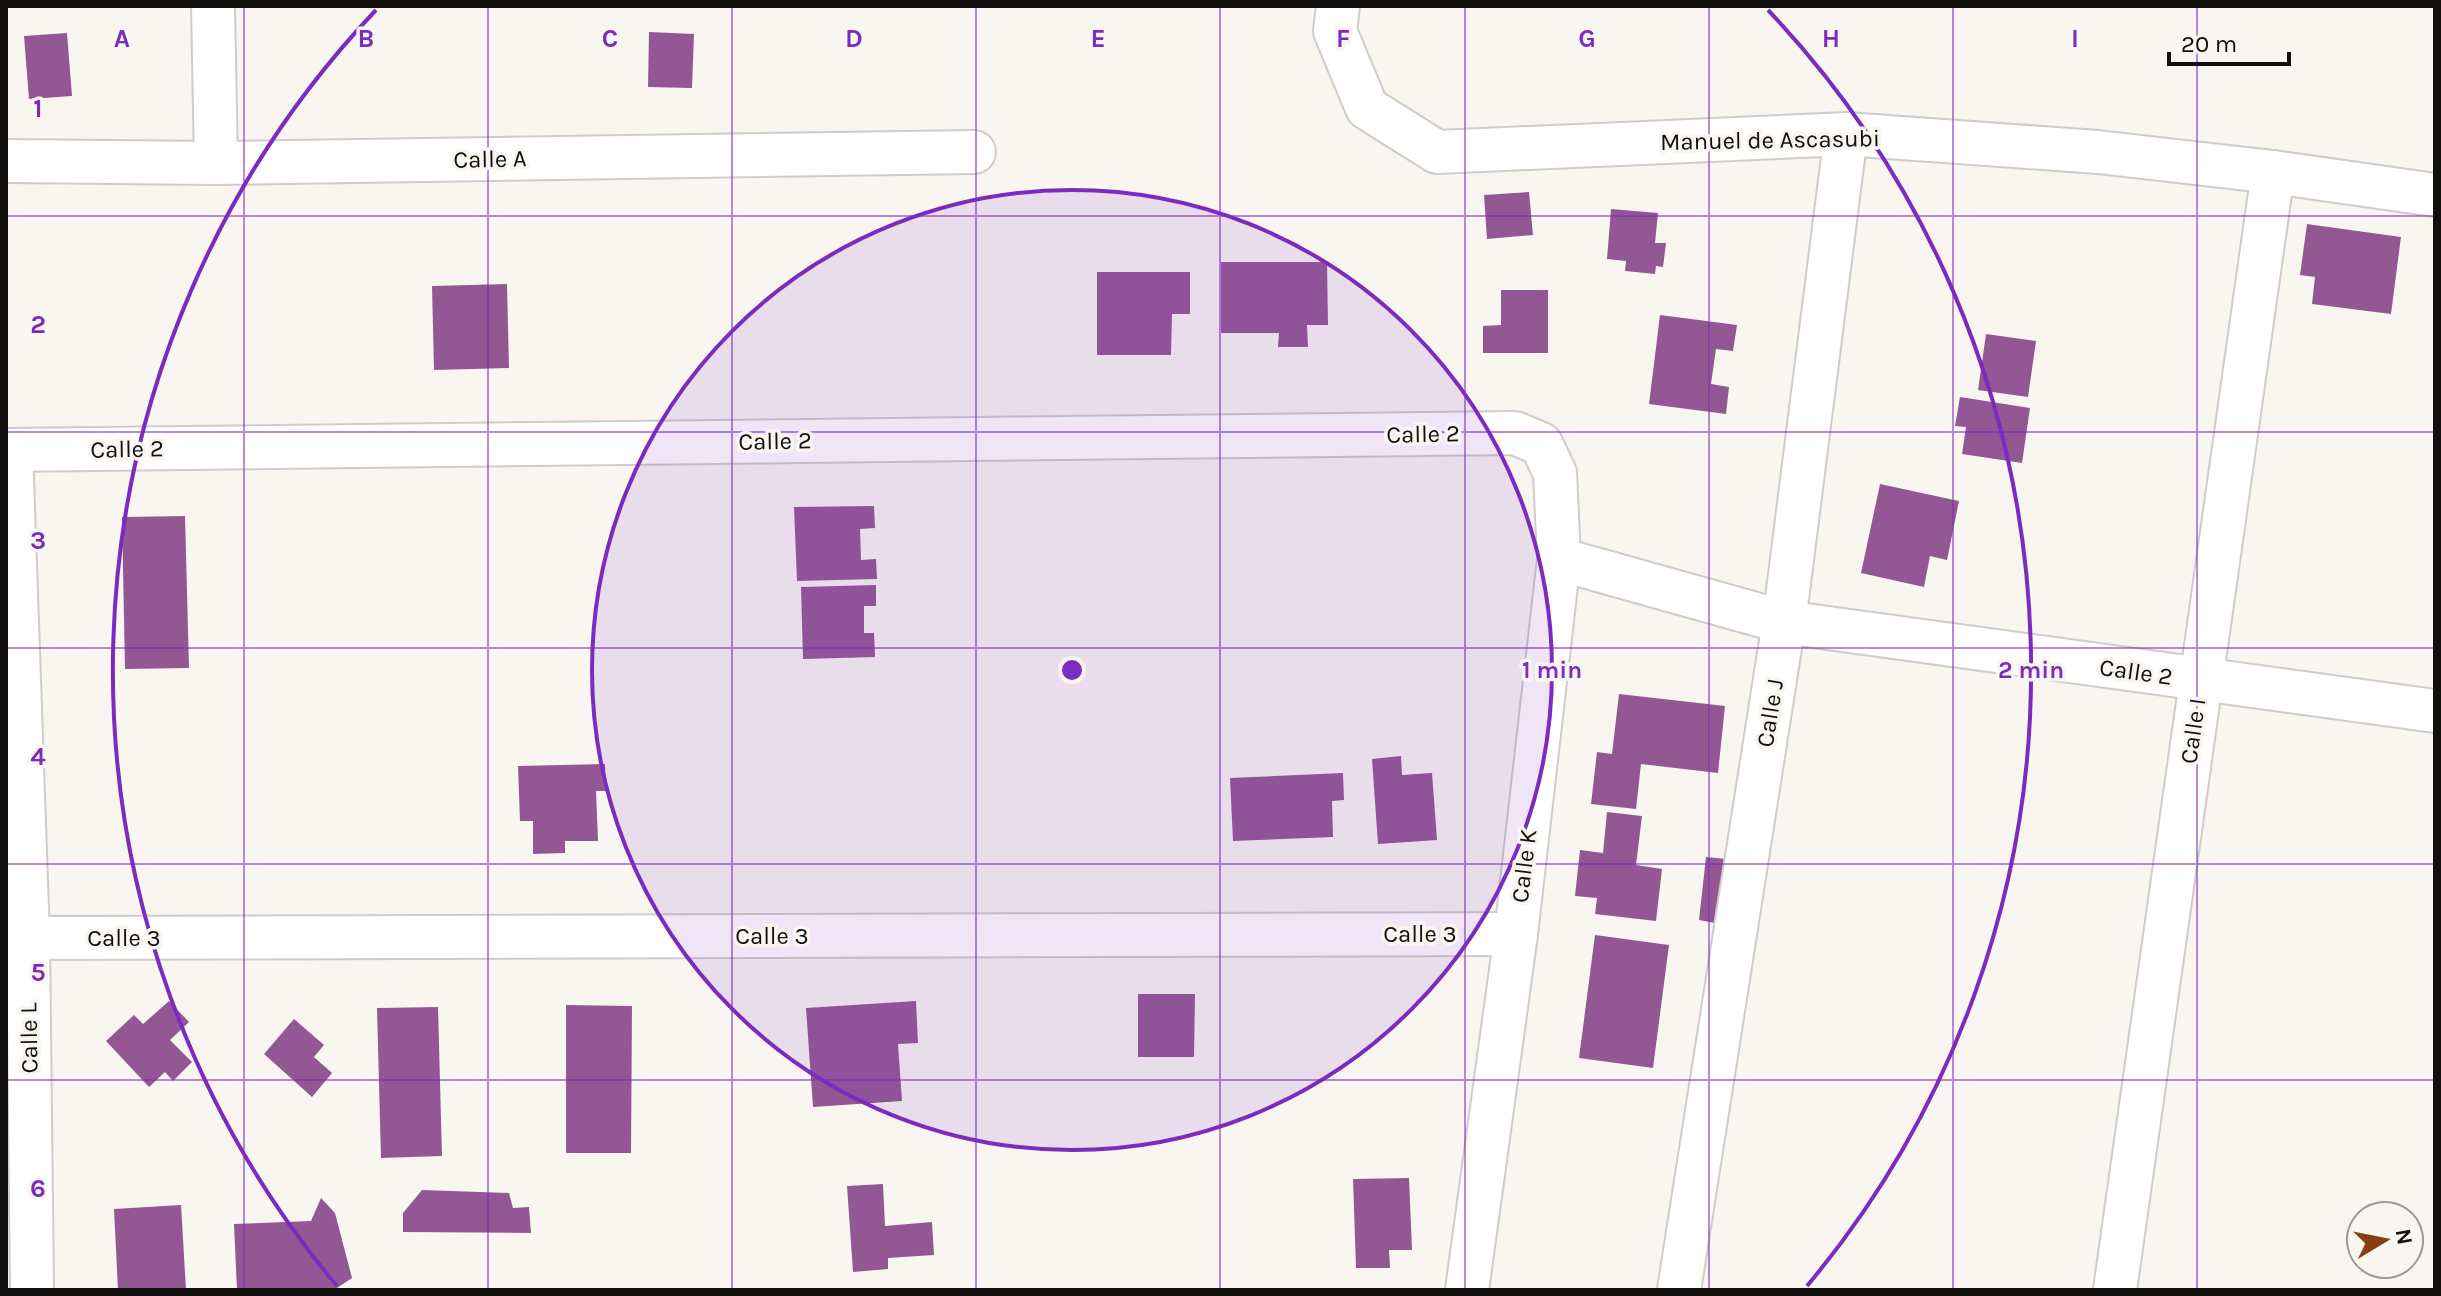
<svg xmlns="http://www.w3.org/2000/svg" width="2441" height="1296" font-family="Karla,sans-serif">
  <rect width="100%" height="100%" fill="#f9f6f2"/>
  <!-- building -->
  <g fill="#935894">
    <path d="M649 32 694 34 692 88 648 87Z"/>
    <path d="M67 33 72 96 29 99 24 36Z"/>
    <path d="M1529 192 1533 235 1487 239 1484 195Z"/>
    <path d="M1611 209 1658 213 1655 243H1666L1663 267 1656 266 1655 274 1625 271 1626 261 1607 259Z"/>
    <path d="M2307 224 2401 237 2391 314 2312 304 2315 277 2300 275Z"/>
    <path d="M1221 262H1327L1328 325H1307L1308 347H1278L1279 333H1221Z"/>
    <path d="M1097 272H1190V314H1172L1171 355H1097Z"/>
    <path d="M507 284 509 368 434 370 432 286Z"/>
    <path d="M1501 290H1548V353H1483V326L1501 325Z"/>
    <path d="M1660 315 1737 325 1733 351 1716 349 1711 384 1729 387 1726 414 1649 404Z"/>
    <path d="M1986 334 2036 341 2028 397 1978 390Z"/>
    <path d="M1960 397 2030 408 2022 463 1962 454 1966 427 1955 426Z"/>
    <path d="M1880 484 1959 501 1947 560 1930 556 1924 587 1861 573Z"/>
    <path d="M874 506 875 528 860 529 861 560 876 559 877 579 797 581 794 507Z"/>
    <path d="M185 516 189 668 125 669 122 517Z"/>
    <path d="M876 585V606H864V633H874L875 657 803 659 801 587Z"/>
    <path d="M1619 694 1725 706 1718 773 1641 764 1636 809 1591 804 1597 752 1612 754Z"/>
    <path d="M1401 756 1402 775 1432 773 1437 840 1378 844 1372 759Z"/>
    <path d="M605 764 606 791H596L598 841H565V853L533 854V821H520L518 766Z"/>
    <path d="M1343 773 1344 800 1332 801 1333 837 1233 841 1230 778Z"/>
    <path d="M1607 812 1642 816 1636 865 1662 869 1656 921 1595 914 1597 898 1575 896 1580 850 1603 853Z"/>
    <path d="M1706 857 1727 859 1720 924 1699 920Z"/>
    <path d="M1595 935 1669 945 1653 1068 1579 1058Z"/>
    <path d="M1138 994H1195L1194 1057H1138Z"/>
    <path d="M169 1001 189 1022 170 1040 192 1062 173 1081 165 1072 149 1087 106 1041 134 1015 143 1024Z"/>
    <path d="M916 1001 918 1043 898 1044 902 1101 813 1107 806 1008Z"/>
    <path d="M566 1005 632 1006 631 1153H566Z"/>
    <path d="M438 1007 442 1156 381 1158 377 1008Z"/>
    <path d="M294 1019 324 1045 314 1057 332 1073 312 1097 264 1054Z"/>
    <path d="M1409 1178 1412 1250H1389L1390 1268H1356L1353 1179Z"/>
    <path d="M883 1184 885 1226 932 1222 934 1255 888 1258V1269L853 1272 847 1186Z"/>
    <path d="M422 1190 509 1193 513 1208 529 1207 531 1233 403 1232V1213Z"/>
    <path d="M321 1198 335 1213 352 1278 334 1290H237L234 1224 311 1221Z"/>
    <path d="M181 1205 186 1290H118L114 1209Z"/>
  </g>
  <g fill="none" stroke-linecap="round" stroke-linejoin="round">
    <!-- minor casing -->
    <g stroke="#cfccc9" stroke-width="46">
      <g id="minor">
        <path d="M213 6 216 163"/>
        <path d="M1338 6 1335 31 1367 108 1437 152 1846 134 2098 152 2273 172 2435 195"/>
        <path d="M6 161 216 163 974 152"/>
        <path d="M6 450 1515 433 1541 444 1555 473 1559 559 1516 934 1467 1290"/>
        <path d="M11 450 28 938 32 1290"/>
        <path d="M1559 559 1784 622 2435 711"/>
        <path d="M28 938 1516 934"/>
        <path d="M1679 1290 1784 622 1846 134"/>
        <path d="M2115 1290 2273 172"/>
      </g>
    </g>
    <!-- minor -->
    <use href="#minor" stroke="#fff" stroke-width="42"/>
  </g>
  <!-- grid -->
  <path fill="none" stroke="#7b2cbf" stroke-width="2" stroke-opacity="0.55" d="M244 6V1290M488 6V1290M732 6V1290M976 6V1290M1220 6V1290M1465 6V1290M1709 6V1290M1953 6V1290M2197 6V1290M6 216H2435M6 432H2435M6 648H2435M6 864H2435M6 1080H2435"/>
  <!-- distance rings -->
  <circle cx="1072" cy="670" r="480" fill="#7b2cbf" fill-opacity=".12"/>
  <g fill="none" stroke="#7b2cbf" stroke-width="4">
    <circle cx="1072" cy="670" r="480"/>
    <path d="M337 1286A959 959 0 0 1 376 10M1768 10A959 959 0 0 1 1807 1286"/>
  </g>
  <g text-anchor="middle" stroke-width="7" stroke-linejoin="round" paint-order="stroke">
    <!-- street labels -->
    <g font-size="24" fill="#11100f" stroke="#f9f6f2">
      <text transform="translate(1770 140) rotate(-1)" y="8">Manuel de Ascasubi</text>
      <text transform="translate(490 159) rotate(-1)" y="8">Calle A</text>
      <text transform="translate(1423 434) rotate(-1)" y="8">Calle 2</text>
      <text transform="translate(775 441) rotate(-1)" y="8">Calle 2</text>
      <text transform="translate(127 449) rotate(-1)" y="8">Calle 2</text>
      <text transform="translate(2136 672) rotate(8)" y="8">Calle 2</text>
      <text transform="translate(1770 713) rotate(-81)" y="8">Calle J</text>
      <text transform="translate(2193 731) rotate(-82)" y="8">Calle I</text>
      <text transform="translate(1524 866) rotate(-83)" y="8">Calle K</text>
      <text x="1420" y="942">Calle 3</text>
      <text x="772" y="944">Calle 3</text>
      <text x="124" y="946">Calle 3</text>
      <text transform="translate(29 1038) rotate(-91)" y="8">Calle L</text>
    </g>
  </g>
  <g font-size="26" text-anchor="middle" font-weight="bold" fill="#7b2cbf" stroke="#f9f6f2" stroke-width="7" stroke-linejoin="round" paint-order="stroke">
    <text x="122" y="47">A</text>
    <text x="366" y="47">B</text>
    <text x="610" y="47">C</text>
    <text x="854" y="47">D</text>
    <text x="1098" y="47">E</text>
    <text x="1343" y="47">F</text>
    <text x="1587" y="47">G</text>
    <text x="1831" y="47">H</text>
    <text x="2075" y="47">I</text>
    <text x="38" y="117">1</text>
    <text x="38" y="333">2</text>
    <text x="38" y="549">3</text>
    <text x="38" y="765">4</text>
    <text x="38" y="981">5</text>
    <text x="38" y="1197">6</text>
  </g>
  <circle cx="1072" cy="670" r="12" fill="#7b2cbf" stroke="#f9f6f2" stroke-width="4"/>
  <g font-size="24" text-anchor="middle" font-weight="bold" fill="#7b2cbf" stroke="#f9f6f2" stroke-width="7" stroke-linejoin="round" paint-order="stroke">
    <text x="1552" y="678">1 min</text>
    <text x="2031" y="678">2 min</text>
  </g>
  <!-- border -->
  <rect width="2441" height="1296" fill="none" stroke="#11100f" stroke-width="16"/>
  <!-- north arrow -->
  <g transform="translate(2385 1240) rotate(80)"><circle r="38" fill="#f9f6f2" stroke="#9c9a97" stroke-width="2"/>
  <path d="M0-6L14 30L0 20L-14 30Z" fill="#854114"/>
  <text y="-12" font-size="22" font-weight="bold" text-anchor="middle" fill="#11100f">N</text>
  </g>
  <!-- scale -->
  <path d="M2169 52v12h120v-12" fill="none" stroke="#11100f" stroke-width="4"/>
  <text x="2181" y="52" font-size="24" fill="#11100f" stroke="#f9f6f2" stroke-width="6" paint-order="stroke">20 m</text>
</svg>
